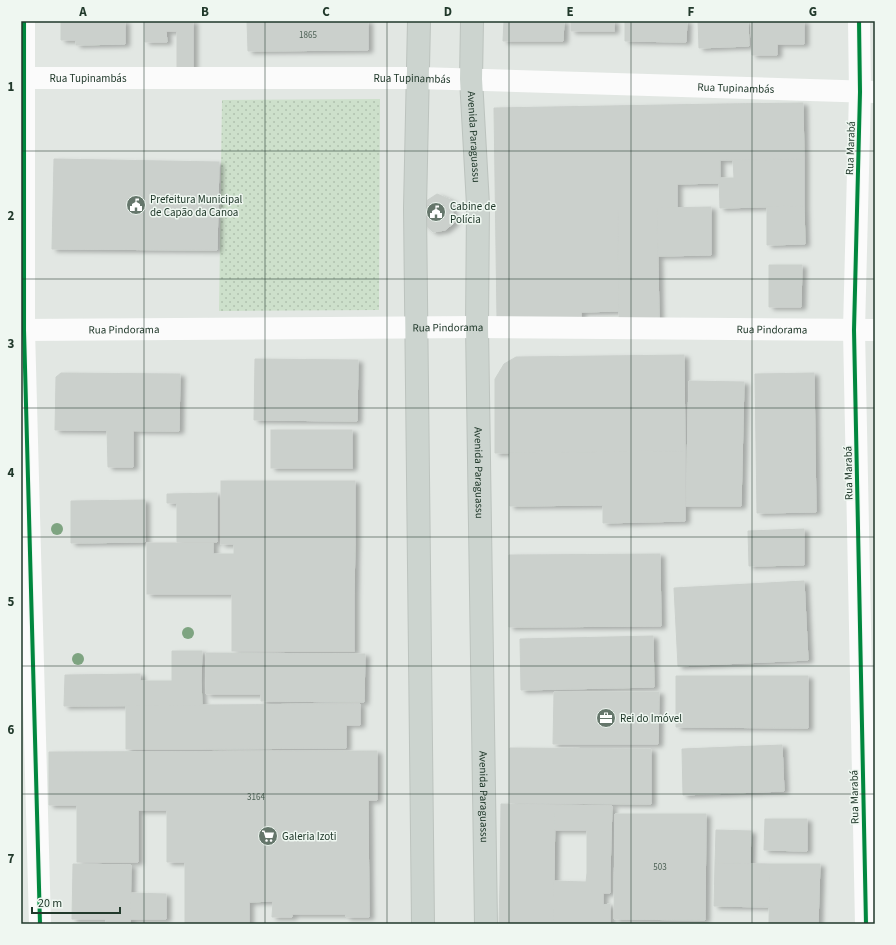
<svg xmlns="http://www.w3.org/2000/svg" width="896" height="945" font-family="'Source Sans 3',sans-serif">
  <defs>
    <pattern id="park-dots" width="8" height="8" patternUnits="userSpaceOnUse"><rect width="8" height="8" fill="#cde0cb"/><path d="M2 2h.1M6 6h.1" fill="none" stroke="#b0c1ae" stroke-width="1.8" stroke-linecap="round"/></pattern>
    <filter id="shadow"><feDropShadow dx="4.5" dy="2.5" stdDeviation="2" flood-color="#0004"/></filter>
  </defs>
  <rect width="100%" height="100%" fill="#e2e7e3"/>
  <!-- park -->
  <path fill="url(#park-dots)" d="M380 99 379 310 219 311 222 100Z"/>
  <!-- building -->
  <g fill="#cbd0cc" stroke="#cbd0cc" filter="url(#shadow)">
    <path d="M61 21H125V44L76 45V40H61Z"/>
    <path d="M145 21H177V31H166L167 42H145Z"/>
    <rect x="177" y="21" width="16" height="47"/>
    <path d="M247 21H368V50L248 51Z"/>
    <path d="M504 21H564L563 41H503Z"/>
    <rect x="571" y="21" width="43" height="10"/>
    <path d="M625 21H687L686 42 625 41Z"/>
    <path d="M698 21H748L749 46 699 48Z"/>
    <path d="M751 21H804V44H777V55H752Z"/>
    <path d="M803 103 804 159 719 160V104Z"/>
    <path d="M719 104 720 183 677 184V208H618L619 311 581 312V318L497 319 494 108Z"/>
    <path d="M54 159 219 162 217 250 52 249Z"/>
    <path d="M804 159V206L720 208 719 178H734L733 160Z"/>
    <path d="M437 194 451 200 454 223 445 230 433 232 420 220V205Z"/>
    <path d="M804 206 805 244 767 245V207Z"/>
    <path d="M711 207V255L658 256 657 208Z"/>
    <path d="M618 208H657L659 318 619 319Z"/>
    <path d="M769 265H802L801 307H769Z"/>
    <path d="M684 355 685 451 495 453V379L504 364 516 357Z"/>
    <path d="M255 359 358 360 357 421 254 420Z"/>
    <path d="M61 373 180 374 179 431 55 430 56 377Z"/>
    <path d="M814 373 816 512 757 513 755 374Z"/>
    <path d="M689 381 744 382 741 506H686Z"/>
    <path d="M107 430H133V467H108Z"/>
    <rect x="271" y="430" width="81" height="38"/>
    <path d="M685 451V521L603 523V505L510 506V453Z"/>
    <rect x="221" y="481" width="134" height="63"/>
    <path d="M217 493V542H177V503H167V494Z"/>
    <path d="M145 500V542L71 543V501Z"/>
    <path d="M804 529V565L749 566 748 531Z"/>
    <rect x="147" y="543" width="66" height="51"/>
    <path d="M234 544H355L354 594H213V554H234Z"/>
    <path d="M660 554 661 626 509 627V555Z"/>
    <path d="M804 581 808 660 678 666 674 588Z"/>
    <rect x="232" y="594" width="122" height="57"/>
    <path d="M653 636 654 687 521 690 520 639Z"/>
    <path d="M172 651H202L201 681H172Z"/>
    <path d="M206 653 365 654 364 702 261 701V694H206Z"/>
    <path d="M140 674V681H201L202 705 64 706 65 675Z"/>
    <path d="M676 676H808V728L676 727Z"/>
    <path d="M554 692H659L658 744H553Z"/>
    <path d="M360 704V725H346V748L202 749V705Z"/>
    <path d="M202 705V749H126V706Z"/>
    <path d="M782 745 784 791 683 795 682 749Z"/>
    <path d="M510 748 651 749V804L510 803Z"/>
    <path d="M377 751V800H368L369 917H346V914H292V917H272L273 901 249 902V924H185V862H167V810H138V862H77V805H49V752Z"/>
    <path d="M501 804 555 805 554 881H500Z"/>
    <path d="M555 805 612 806 610 873H587V830H555Z"/>
    <path d="M615 814H706L705 920 614 919Z"/>
    <path d="M765 819H807V851L764 850Z"/>
    <path d="M716 830 751 831 750 863H715Z"/>
    <path d="M715 863 770 864 769 907 714 906Z"/>
    <path d="M73 864 131 865 130 924H106V919H72Z"/>
    <path d="M770 864H820L818 924 769 923Z"/>
    <path d="M587 873H610V893H603V905L610 904V924H553L554 881 586 882Z"/>
    <path d="M500 881H554L553 924H499Z"/>
    <path d="M131 893 166 894V919H130Z"/>
  </g>
  <g fill="none" stroke-linecap="round" stroke-linejoin="round">
    <!-- major casing -->
    <g stroke="#bcc3be" stroke-width="24">
      <g id="major">
        <path d="M419 21 415 208 423 924"/>
        <path id="s3" d="M472 21 471 79 478 205 477 327 486 924"/>
      </g>
    </g>
    <!-- minor -->
    <g stroke="#fbfbfb" stroke-width="22">
      <path d="M24 21V330L40 924"/>
      <path d="M859 21 860 92 854 330 866 924"/>
      <path id="s1" d="M21 78H419L874 92"/>
      <path id="s2" d="M21 330 477 327 875 330"/>
    </g>
    <!-- major -->
    <use href="#major" stroke="#ccd4cf" stroke-width="22"/>
    <!-- cycleway casing -->
    <g stroke="#eff7f1" stroke-width="6">
      <g id="cycleway">
        <path d="M24 21V330L40 924"/>
        <path d="M859 21 860 92 854 330 866 924"/>
      </g>
    </g>
    <!-- cycleway -->
    <use href="#cycleway" stroke="#00873e" stroke-width="4"/>
  </g>
  <!-- trees -->
  <g fill="#7ea481">
    <circle cx="57" cy="529" r="6"/>
    <circle cx="188" cy="633" r="6"/>
    <circle cx="78" cy="659" r="6"/>
  </g>
  <!-- grid -->
  <path fill="none" stroke="#21392b" stroke-width="1" stroke-opacity="0.55" d="M144 21V924M265 21V924M387 21V924M509 21V924M631 21V924M752 21V924M21 151H875M21 279H875M21 408H875M21 537H875M21 666H875M21 794H875"/>
  <!-- icons -->
  <defs>
    <g id="civic-disc" transform="scale(1)"><circle r="9.5" fill="#65766b" stroke="#eff7f1"/><path d="M-.6-6.5H3V-4.5H.6V-3L4-1V1h2V6H-6V1h2V-1L-.6-3ZM-1.2 2.5V6h2.4V2.5Z" fill="#fff"/></g>
    <g id="office-disc" transform="scale(1)"><circle r="9.5" fill="#65766b" stroke="#eff7f1"/><path d="M-6-3h4V-5.5h4V-3h4V5H-6ZM-1-4.5V-3h2v-1.5ZM-6 0V1H6V0Z" fill="#fff"/></g>
    <g id="supermarket-disc" transform="scale(1)"><circle r="9.5" fill="#65766b" stroke="#eff7f1"/><path d="M-6-5.5h2.5l.6 2H6L4.5 2H-2.5L-4.4-4H-6ZM-1.5 3.2a1.3 1.3 0 1 0 .1 0ZM3 3.2a1.3 1.3 0 1 0 .1 0Z" fill="#fff"/></g>
  </defs>
  <g fill-rule="evenodd">
    <use href="#civic-disc" x="136" y="205"/>
    <use href="#civic-disc" x="436" y="212"/>
    <use href="#office-disc" x="606" y="718"/>
    <use href="#supermarket-disc" x="268" y="836"/>
  </g>
  <g text-anchor="middle" stroke-width="3" stroke-linejoin="round" paint-order="stroke">
    <!-- number labels -->
    <g font-size="9" fill="#4c6054">
      <text x="308" y="38">1865</text>
      <text x="256" y="800">3164</text>
      <text x="660" y="870">503</text>
    </g>
    <!-- street labels -->
    <g font-size="11" fill="#21392b" stroke="#eff7f1">
      <text dy="4" stroke="none"><textPath href="#s1" startOffset="67">Rua Tupinambás</textPath></text>
      <text dy="4" stroke="none"><textPath href="#s1" startOffset="391">Rua Tupinambás</textPath></text>
      <text dy="4" stroke="none"><textPath href="#s1" startOffset="715">Rua Tupinambás</textPath></text>
      <text dy="4" stroke="none"><textPath href="#s3" startOffset="116">Avenida Paraguassu</textPath></text>
      <text transform="translate(850 148) rotate(-88)" y="4">Rua Marabá</text>
      <text dy="4" stroke="none"><textPath href="#s2" startOffset="427">Rua Pindorama</textPath></text>
      <text dy="4" stroke="none"><textPath href="#s2" startOffset="103">Rua Pindorama</textPath></text>
      <text dy="4" stroke="none"><textPath href="#s2" startOffset="751">Rua Pindorama</textPath></text>
      <text dy="4" stroke="none"><textPath href="#s3" startOffset="452">Avenida Paraguassu</textPath></text>
      <text transform="translate(848 473) rotate(-91)" y="4">Rua Marabá</text>
      <text dy="4" stroke="none"><textPath href="#s3" startOffset="776">Avenida Paraguassu</textPath></text>
      <text transform="translate(854 797) rotate(-91)" y="4">Rua Marabá</text>
    </g>
    <!-- poi labels -->
    <g font-size="11" fill="#21392b" stroke="#eff7f1" text-anchor="start">
      <text x="150" y="203">Prefeitura Municipal<tspan x="150" dy="13">de Capão da Canoa</tspan></text>
      <text x="450" y="210">Cabine de<tspan x="450" dy="13">Polícia</tspan></text>
      <text x="620" y="722">Rei do Imóvel</text>
      <text x="282" y="840">Galeria Izoti</text>
    </g>
  </g>
  <!-- border -->
  <rect width="896" height="945" fill="none" stroke="#eff7f1" stroke-width="44"/>
  <!-- scale -->
  <path d="M32 907v6h88v-6" fill="none" stroke="#21392b" stroke-width="2"/>
  <text x="38" y="907" font-size="12" fill="#21392b" stroke="#eff7f1" stroke-width="3" paint-order="stroke">20 m</text>
  <rect x="22" y="22" width="852" height="901" fill="none" stroke="#21392b" stroke-width="1.5"/>
  <g font-size="13" text-anchor="middle" font-weight="bold" fill="#21392b">
    <text x="83" y="16">A</text>
    <text x="205" y="16">B</text>
    <text x="326" y="16">C</text>
    <text x="448" y="16">D</text>
    <text x="570" y="16">E</text>
    <text x="691" y="16">F</text>
    <text x="813" y="16">G</text>
    <text x="11" y="91">1</text>
    <text x="11" y="220">2</text>
    <text x="11" y="348">3</text>
    <text x="11" y="477">4</text>
    <text x="11" y="606">5</text>
    <text x="11" y="734">6</text>
    <text x="11" y="863">7</text>
  </g>
</svg>
